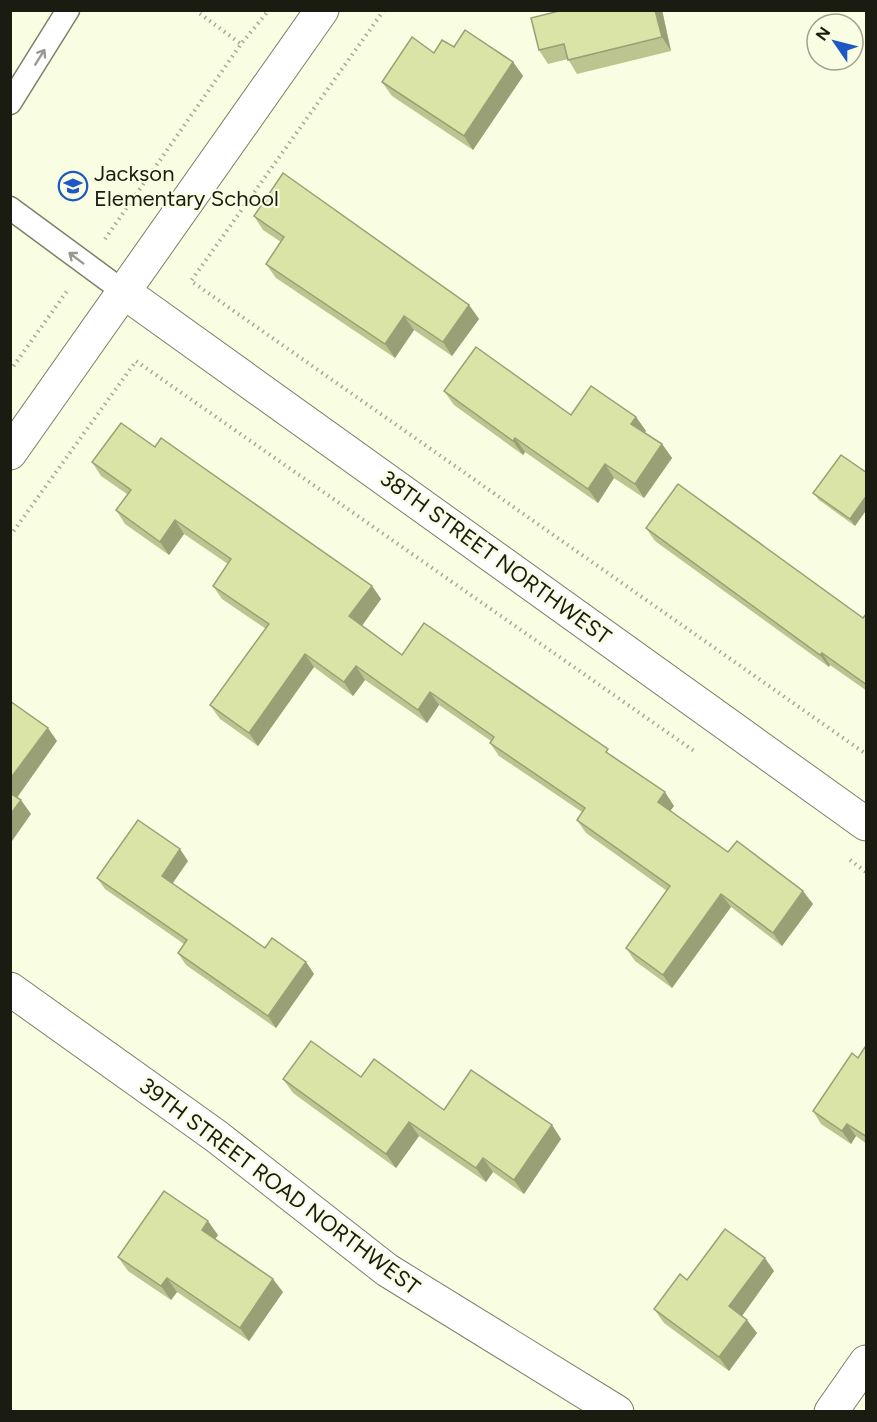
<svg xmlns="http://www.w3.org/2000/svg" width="877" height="1422" font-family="Figtree,sans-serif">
  <rect width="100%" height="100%" fill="#f9fde2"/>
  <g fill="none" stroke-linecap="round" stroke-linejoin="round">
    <!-- service casing -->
    <g stroke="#7c8068" stroke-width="25">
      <g id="service">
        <path d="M10 103 68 10"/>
        <path d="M10 208 124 292"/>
      </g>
    </g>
    <!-- minor casing -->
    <g stroke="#7c8068" stroke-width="35">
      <g id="minor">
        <path d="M124 292 866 824"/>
        <path d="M10 453 322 10"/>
        <path d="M10 989 216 1136 387 1270 617 1412"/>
        <path d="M831 1412 866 1362"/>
      </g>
    </g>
    <!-- path -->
    <g stroke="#a6a995" stroke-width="4" stroke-dasharray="1.5 4.5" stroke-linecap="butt">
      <path d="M195 10 241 44"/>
      <path d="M384 10 191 281 866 754"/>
      <path d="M105 239 241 44 269 10"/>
      <path d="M10 371 67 291"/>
      <path d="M10 536 136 361 694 751"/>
      <path d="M850 860 866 872"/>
    </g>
    <!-- service -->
    <use href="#service" stroke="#fff" stroke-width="22"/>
    <!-- minor -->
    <use href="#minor" stroke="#fff" stroke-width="33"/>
  </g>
  <!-- wall -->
  <g fill="#bcc490">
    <path d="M662 10 671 51 577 74 568 59 548 64 539 50Z"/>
    <path d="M454 47 513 62 523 76 473 150 392 96 382 82 434 53Z"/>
    <path d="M254 216 469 305 479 319 452 356 414 330 395 358 276 278 266 264 281 242 263 230Z"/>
    <path d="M444 391 571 415 636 417 646 431 644 432 662 444 672 458 644 498 614 478 598 503 525 452 523 455 454 405Z"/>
    <path d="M155 447 372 586 381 599 362 625 402 655 613 756 674 806 670 811 728 852 813 904 782 946 731 907 672 988 635 961 626 948 667 891 586 833 577 820 582 812 499 756 490 743 491 741 439 705 427 723 365 680 353 696 314 667 258 746 220 719 210 705 266 629 222 599 213 586 228 564 184 534 169 555 125 524 116 510 127 494 101 476 92 462Z"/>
    <path d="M867 473V509L855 526 819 500 813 493Z"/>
    <path d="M646 528 863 618 867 613V691L830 665 829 667 655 541Z"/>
    <path d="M188 861 172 884 265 948 306 962 314 974 276 1028 186 965 178 953 184 944 105 889 97 878Z"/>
    <path d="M867 1044V1144L856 1136 851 1144 821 1124 813 1111 858 1058Z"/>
    <path d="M283 1079 444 1110 552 1125 561 1139 524 1194 493 1172 486 1182 419 1136 396 1168 293 1093Z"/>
    <path d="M218 1235 215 1239 283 1292 249 1341 177 1292 171 1300 128 1271 118 1257Z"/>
    <path d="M774 1271 742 1316 757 1333 729 1371 664 1323 654 1309 687 1280Z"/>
  </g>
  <!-- shaded-wall -->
  <g fill="#99a075">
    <path d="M655 10H662L671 51 662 37Z"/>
    <path d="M513 62 523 76 473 150 464 136Z"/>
    <path d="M469 305 479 319 452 356 443 342Z"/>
    <path d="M404 316 414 330 395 358 385 344Z"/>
    <path d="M636 417 646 431 641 437 631 424Z"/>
    <path d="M515 438 525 452 523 455 513 441Z"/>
    <path d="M662 444 672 458 644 498 635 484Z"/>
    <path d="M605 464 614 478 598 503 588 489Z"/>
    <path d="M867 495V509L855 526 850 519Z"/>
    <path d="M175 520 184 534 169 555 160 542Z"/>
    <path d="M372 586 381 599 359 630 349 616Z"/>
    <path d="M822 653 830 665 829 667 820 655Z"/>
    <path d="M305 654 314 667 258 746 249 733Z"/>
    <path d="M356 666 365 680 353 696 344 682Z"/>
    <path d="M430 692 439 705 427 723 418 710Z"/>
    <path d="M48 728 57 741 14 802 10 797V779Z"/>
    <path d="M665 792 674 806 667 815 658 802Z"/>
    <path d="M21 800 31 814 12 841 10 839V815Z"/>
    <path d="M180 849 188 861 170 887 162 876Z"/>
    <path d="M803 891 813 904 782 946 773 933Z"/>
    <path d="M721 894 731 907 672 988 663 975Z"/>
    <path d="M306 962 314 974 276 1028 268 1016Z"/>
    <path d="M409 1122 419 1136 396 1168 386 1154Z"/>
    <path d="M847 1124 856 1136 851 1144 842 1131Z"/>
    <path d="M552 1125 561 1139 524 1194 514 1180Z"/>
    <path d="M483 1158 493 1172 486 1182 476 1168Z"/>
    <path d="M208 1221 218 1235 212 1244 202 1230Z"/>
    <path d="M765 1258 774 1271 739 1320 729 1306Z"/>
    <path d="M167 1278 177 1292 171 1300 161 1286Z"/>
    <path d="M273 1279 283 1292 249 1341 240 1328Z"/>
    <path d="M747 1320 757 1333 729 1371 719 1357Z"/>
  </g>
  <!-- building -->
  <g fill="#dbe4a7" stroke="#99a075" stroke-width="1.5">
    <path d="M563 10H655L662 37 568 60 564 44 539 50 531 18Z"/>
    <path d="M465 30 513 62 464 136 382 82 412 37 434 53 442 40 454 47Z"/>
    <path d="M283 173 469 305 443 342 404 316 385 344 266 264 284 237 254 216Z"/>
    <path d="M476 347 571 415 591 386 636 417 631 424 662 444 635 484 605 464 588 489 515 438 513 441 444 391Z"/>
    <path d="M121 423 155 447 161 438 372 586 349 616 402 655 424 623 608 749 606 752 665 792 658 802 728 852 737 841 803 891 773 933 721 894 663 975 626 948 670 886 577 820 585 808 490 743 494 737 430 692 418 710 356 666 344 682 305 654 249 733 210 705 269 624 213 586 231 559 175 520 160 542 116 510 131 490 92 462Z"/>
    <path d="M841 455 867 473V495L850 519 813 493Z"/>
    <path d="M678 484 863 618 867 613V685L822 653 820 655 646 528Z"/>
    <path d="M10 701 48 728 10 779Z"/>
    <path d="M10 793 21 800 10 815Z"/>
    <path d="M138 820 180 849 162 876 265 948 272 938 306 962 268 1016 178 953 187 940 97 878Z"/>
    <path d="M311 1041 361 1077 374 1059 444 1110 471 1070 552 1125 514 1180 483 1158 476 1168 409 1122 386 1154 283 1079Z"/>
    <path d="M867 1044V1137L847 1124 842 1131 813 1111 852 1053 858 1058Z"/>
    <path d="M164 1191 208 1221 202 1230 273 1279 240 1328 167 1278 161 1286 118 1257Z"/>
    <path d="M725 1229 765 1258 729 1306 747 1320 719 1357 654 1309 680 1274 687 1280Z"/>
  </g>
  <!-- one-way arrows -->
  <defs><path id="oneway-shaft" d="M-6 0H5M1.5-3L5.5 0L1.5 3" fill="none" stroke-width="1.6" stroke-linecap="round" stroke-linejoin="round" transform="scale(1.5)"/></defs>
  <g stroke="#989994">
    <use href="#oneway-shaft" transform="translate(40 57) rotate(-58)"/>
    <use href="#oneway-shaft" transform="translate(76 258) rotate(-143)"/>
  </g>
  <!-- icons -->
  <defs>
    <g id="school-ring" transform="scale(1.5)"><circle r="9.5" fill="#f9fde2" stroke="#1e58c5" stroke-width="1.5"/><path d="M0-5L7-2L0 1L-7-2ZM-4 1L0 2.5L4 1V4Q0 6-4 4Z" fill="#1e58c5"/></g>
  </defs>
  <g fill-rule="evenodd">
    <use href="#school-ring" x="73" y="186"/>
  </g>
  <g text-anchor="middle" stroke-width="4.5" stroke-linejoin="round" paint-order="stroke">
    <!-- poi labels -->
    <g font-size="22" fill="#1a1c12" stroke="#f9fde2" text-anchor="start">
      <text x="94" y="181">Jackson<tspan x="94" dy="25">Elementary School</tspan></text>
    </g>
    <!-- street labels -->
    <g font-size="22" fill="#1a1c12" stroke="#f9fde2">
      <text transform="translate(496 557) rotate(36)" y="8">38TH STREET NORTHWEST</text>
      <text transform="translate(280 1186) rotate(37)" y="8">39TH STREET ROAD NORTHWEST</text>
    </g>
  </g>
  <!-- border -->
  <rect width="877" height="1422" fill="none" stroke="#1a1c12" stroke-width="24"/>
  <!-- north arrow -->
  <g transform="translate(835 42) rotate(305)"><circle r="28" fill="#f9fde2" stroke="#a0a38f" stroke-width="1.5"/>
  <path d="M0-4.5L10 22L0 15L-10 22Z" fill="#1e58c5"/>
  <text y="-9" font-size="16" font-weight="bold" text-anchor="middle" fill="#1a1c12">N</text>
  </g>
</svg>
